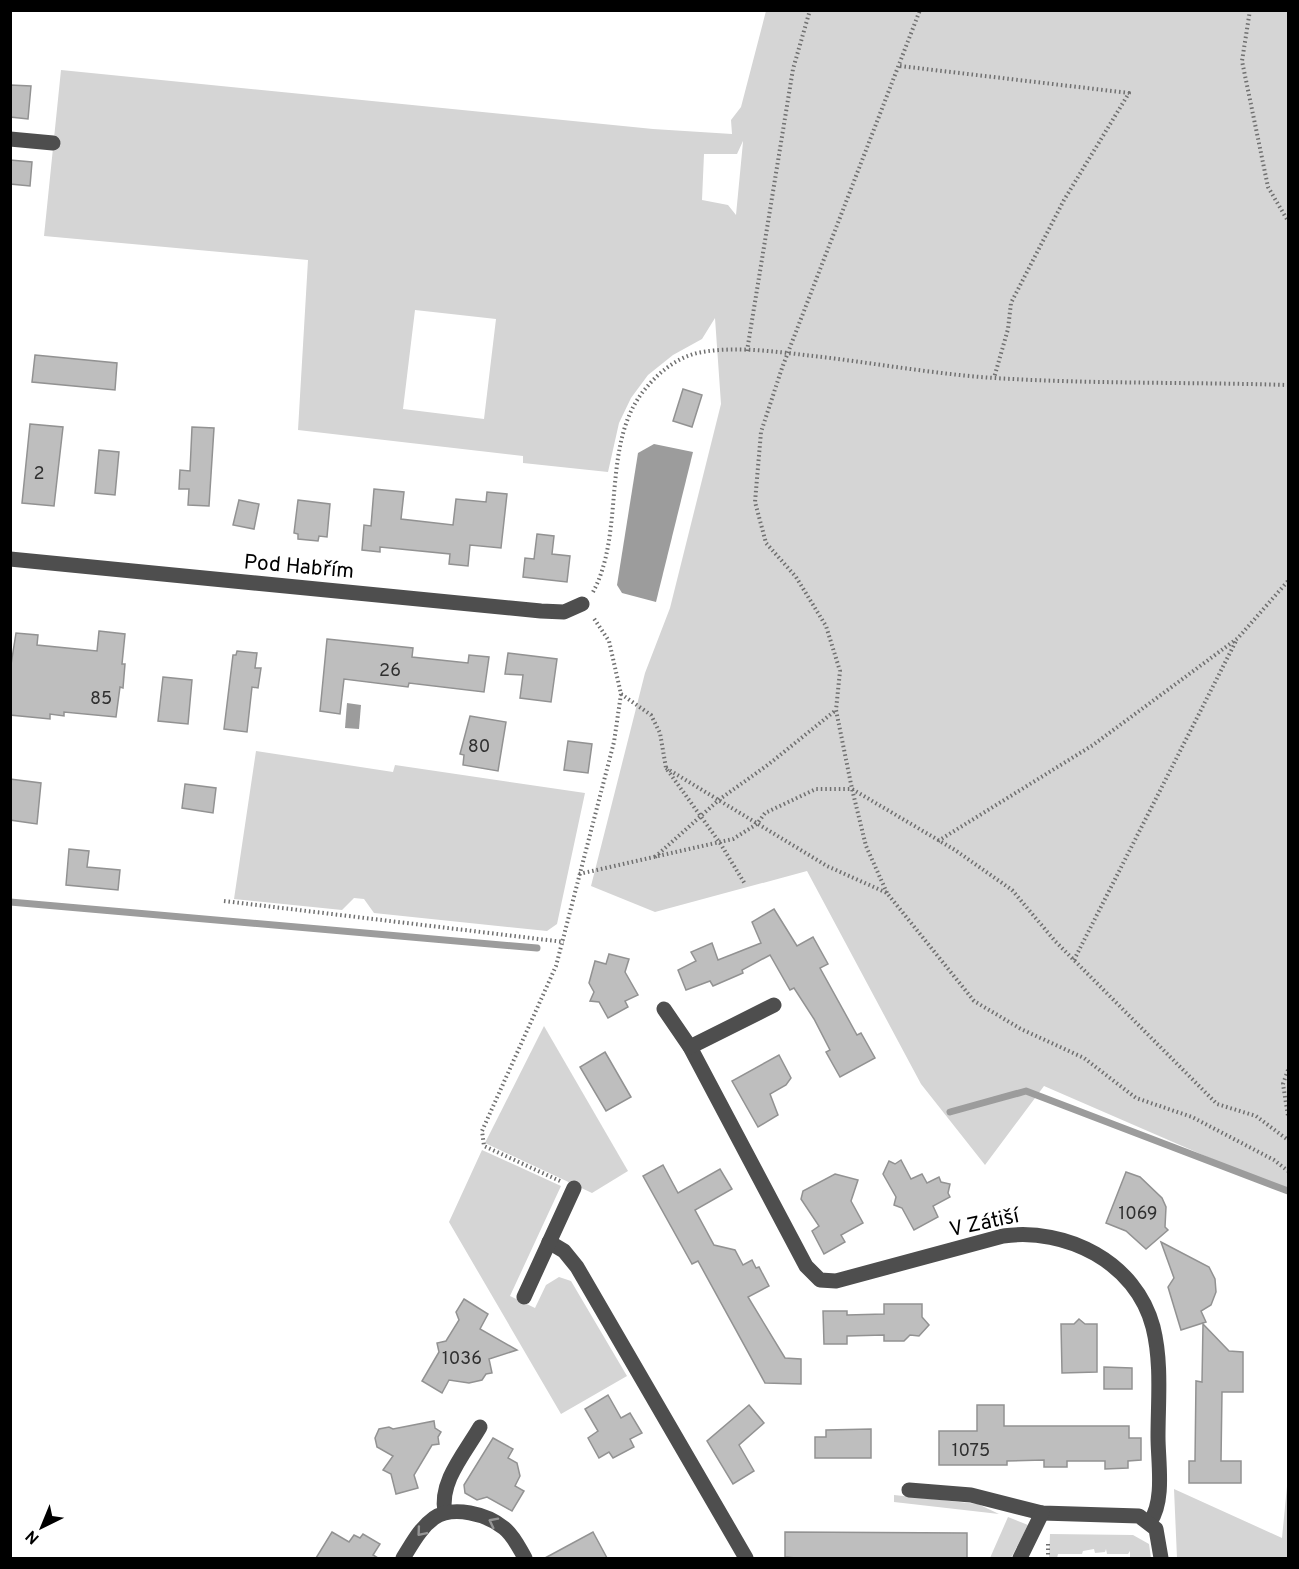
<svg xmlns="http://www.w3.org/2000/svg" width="1299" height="1569" font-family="Overpass,sans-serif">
  <rect width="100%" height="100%" fill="#fff"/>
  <!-- green -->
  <g fill="#d5d5d5" fill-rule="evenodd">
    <path d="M766 11H1288V1192L1044 1086 985 1165 921 1084 807 871 655 912 591 886 645 673 670 608 721 404 715 318 702 339 673 355 648 375 631 398 619 423 608 472 523 463V456L298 430 308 260 44 236 61 70 653 129 732 134 731 120 741 107ZM743 141V142L736 215 728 205 702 200 704 154H737ZM415 310 496 319 484 419 403 409Z"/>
    <path d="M256 751 393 772 395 765 585 793 557 924 547 931 374 913 364 899 354 898 342 910 234 899Z"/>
    <path d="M544 1026 628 1171 592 1193 485 1143Z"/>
    <path d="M482 1150 561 1186 510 1296 535 1308 546 1285 559 1277 571 1281 627 1376 561 1414 449 1222Z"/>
    <path d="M1288 1476V1558H1177L1174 1489 1282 1538Z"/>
    <path d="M894 1495 978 1504 999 1514 894 1502Z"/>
    <path d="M1008 1517 1028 1525 1011 1558H990Z"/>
    <path d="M1050 1534 1133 1535 1149 1544 1151 1558H1130V1551L1128 1554H1107L1106 1549 1105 1552 1095 1553 1094 1549 1083 1551 1082 1554H1058L1057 1558H1049Z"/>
  </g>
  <!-- water -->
  <g fill="#9c9c9c">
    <path d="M654 444 693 452 656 602 622 593 617 585 638 453Z"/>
    <path d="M347 703 361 705 359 729 345 728Z"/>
  </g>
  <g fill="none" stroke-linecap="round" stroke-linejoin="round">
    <!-- stream -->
    <g stroke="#9c9c9c" stroke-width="7">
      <path d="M10 902 537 948"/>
      <path d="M950 1112 1026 1091 1288 1191"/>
    </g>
  </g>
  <!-- building -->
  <g fill="#bebebe" stroke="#929292" stroke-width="1.5">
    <path d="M10 85 31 86 28 119 10 117Z"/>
    <path d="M10 160 32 162 30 186 10 184Z"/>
    <path d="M35 355 117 363 115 390 32 382Z"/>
    <path d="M683 389 702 395 692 427 673 421Z"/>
    <path d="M30 424 63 427 54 506 22 503Z"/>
    <path d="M192 427 214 428 209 506 188 505 189 489H179L180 470 190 471Z"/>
    <path d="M99 450 119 452 115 495 95 493Z"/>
    <path d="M374 489 404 492 401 519 453 525 456 499 486 502 487 492 507 494 501 548 470 545 468 566 449 564 450 554 380 547V552L362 550 364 525 371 526Z"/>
    <path d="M239 500 259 504 254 529 233 525Z"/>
    <path d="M298 500 330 504 327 537 319 536 318 541 298 539V534L294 533Z"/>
    <path d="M537 534 554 536 552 554 570 556 567 582 523 577 525 558 534 559Z"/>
    <path d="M99 631 125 634 122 664H125L123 688 120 687 116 717 64 712V716L50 714V719L10 715V671L16 633 38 635 37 645 97 651Z"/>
    <path d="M327 639 413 648 412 657 468 663 469 655 489 657 484 692 409 683 408 687 344 679 340 714 320 711Z"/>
    <path d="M237 651 257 653 255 668H261L258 688 252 687 247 732 224 729 233 655H236Z"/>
    <path d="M508 653 557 659 551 702 520 698 523 675 505 674Z"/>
    <path d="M163 677 192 680 188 724 158 721Z"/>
    <path d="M470 716 506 722 498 771 463 765 464 755 460 754Z"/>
    <path d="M568 741 592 744 588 773 564 770Z"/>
    <path d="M10 779 41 783 37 824 10 820Z"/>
    <path d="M185 784 216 788 213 813 182 808Z"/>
    <path d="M69 849 89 851 87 867 120 870 118 890 66 885Z"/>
    <path d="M774 909 797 946 813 937 828 964 820 968 857 1035 861 1033 875 1058 840 1077 826 1052 830 1050 814 1019 794 988 790 990 770 955 742 970 743 973 713 986 710 981 686 990 678 970 696 961 691 952 712 943 718 960 761 943 752 922Z"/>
    <path d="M609 954 629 959 625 972 638 995 625 1001 628 1007 608 1018 599 1002 590 1001 594 992 589 983 595 961 606 964Z"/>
    <path d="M605 1052 631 1097 606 1111 580 1067Z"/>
    <path d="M779 1055 791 1078 786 1085 770 1094 778 1115 758 1127 732 1081Z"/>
    <path d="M901 1160 911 1179 922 1174 927 1183 939 1177 941 1182 950 1184 948 1193 950 1197 933 1206 938 1217 914 1230 902 1208 894 1205 896 1197 883 1174 889 1161 895 1164Z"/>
    <path d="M663 1165 678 1193 720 1169 732 1189 695 1210 714 1245 735 1250 743 1265 752 1260 756 1268 759 1267 769 1286 748 1297 785 1358 801 1359V1384L765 1383 698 1261 692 1264 643 1176Z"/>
    <path d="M1126 1172 1140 1177 1162 1198 1166 1207 1165 1227 1168 1230 1146 1249 1126 1231 1106 1223Z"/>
    <path d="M835 1174 858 1180 851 1201 863 1223 841 1235 845 1242 824 1254 812 1231 819 1226 801 1199 803 1191Z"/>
    <path d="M1161 1242 1209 1267 1215 1279 1216 1292 1211 1305 1201 1311 1206 1322 1181 1330 1168 1287 1174 1278Z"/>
    <path d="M464 1299 488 1314 480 1329 517 1350 489 1359 492 1373 486 1374 482 1380 469 1383 449 1380 442 1393 422 1381 439 1352 437 1343 446 1341 459 1320 456 1312Z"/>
    <path d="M884 1304H922V1317L929 1325 919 1336 910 1335 904 1341H884V1335L847 1336V1344H824L823 1311H847V1315L884 1314Z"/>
    <path d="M1079 1319 1085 1324H1097V1372L1062 1373 1061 1324H1074Z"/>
    <path d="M1203 1324 1229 1351 1243 1352V1392H1222L1221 1461H1241V1483H1189V1461H1195L1196 1381 1202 1382Z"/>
    <path d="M1104 1367 1132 1368V1389H1104Z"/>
    <path d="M608 1395 621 1418 630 1413 642 1433 630 1439 634 1447 613 1458 609 1452 599 1458 588 1438 598 1431 585 1409Z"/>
    <path d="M749 1405 764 1423 739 1445 754 1471 733 1484 707 1441Z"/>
    <path d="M977 1405H1004V1426H1129V1438H1141V1460L1128 1461V1468L1105 1469V1461H1067V1467H1044V1460L1007 1461V1465H939V1431H977Z"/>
    <path d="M434 1421 435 1428 441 1432 438 1437 439 1444 432 1445 414 1475 418 1488 396 1494 391 1474 383 1470 393 1456 377 1447 375 1438 379 1429 389 1427 393 1429Z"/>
    <path d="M871 1429V1458H815V1437H826V1430Z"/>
    <path d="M493 1438 513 1449 508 1458 517 1463 520 1476 515 1486 524 1491 512 1511 487 1497 477 1500 465 1493 464 1485Z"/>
    <path d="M332 1532 349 1542 354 1535 360 1538 363 1534 380 1544 373 1555 378 1558H316Z"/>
    <path d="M593 1532 607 1558H545Z"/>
    <path d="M785 1532 967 1533V1558H796L785 1557Z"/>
  </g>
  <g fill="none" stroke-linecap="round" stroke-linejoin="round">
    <!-- path -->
    <g stroke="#707070" stroke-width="4" stroke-dasharray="1.5 3" stroke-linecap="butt">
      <path d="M1250 10 1242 61 1268 187 1288 221"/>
      <path d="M900 66 1129 93 1064 200 1011 303 1008 329 994 378"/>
      <path d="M747 351 793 69 810 10"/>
      <path d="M593 592C626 531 600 441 646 388 660 371 679 356 702 352 738 346 778 352 814 356 874 363 934 374 994 378 1092 384 1191 382 1288 385"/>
      <path d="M621 694 651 715 660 733 666 768 720 843 745 884"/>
      <path d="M666 768 827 866 887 893 974 1001 1021 1029 1084 1058 1136 1098 1192 1117 1274 1160 1288 1171"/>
      <path d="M938 841 1093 745 1238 638 1288 581"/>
      <path d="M655 857 720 799 769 764 836 710"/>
      <path d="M579 874 733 839 757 824 765 813 816 789H852L955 850 1012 890 1055 941 1217 1104 1256 1116 1288 1140"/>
      <path d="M887 893 866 846 852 789 836 710 840 671 826 626 796 577 766 543 755 502 761 432 782 368 920 10"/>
      <path d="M224 901 564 942"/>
      <path d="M1074 960 1237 639"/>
      <path d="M1288 1070 1283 1084 1288 1116"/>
      <path d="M560 1181 484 1146 482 1131 556 966 614 742 621 694 609 641 593 617"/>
      <path d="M1048 1544V1558"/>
    </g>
    <!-- minor -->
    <g stroke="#4e4e4e" stroke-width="15">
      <path d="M10 139 53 143"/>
      <path d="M10 559 541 611 564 612 582 604"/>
      <path d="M664 1009 690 1047 806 1266 820 1280 836 1281 1003 1236C1066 1227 1136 1262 1153 1327 1162 1363 1158 1401 1158 1437 1158 1462 1165 1500 1150 1522"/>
      <path d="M690 1047 774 1005"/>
      <path d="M549 1242 564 1251 577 1267 746 1558"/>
      <path d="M524 1297 574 1188"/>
      <path d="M909 1490 971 1495 1042 1513 1139 1516 1156 1529 1161 1558"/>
      <path d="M445 1512C439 1482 465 1453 480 1427"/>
      <path d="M403 1558C412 1544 420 1528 434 1518 453 1505 487 1514 504 1528 514 1536 519 1548 525 1558"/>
      <path d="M1020 1558 1042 1513"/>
    </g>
  </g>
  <!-- one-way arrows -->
  <defs><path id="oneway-chevron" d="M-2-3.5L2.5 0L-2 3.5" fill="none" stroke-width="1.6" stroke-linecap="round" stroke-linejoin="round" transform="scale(1.5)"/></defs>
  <g stroke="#959595">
    <use href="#oneway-chevron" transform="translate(493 1522) rotate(-153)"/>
    <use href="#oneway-chevron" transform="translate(421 1532) rotate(130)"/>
  </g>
  <g text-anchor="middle" stroke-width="6" stroke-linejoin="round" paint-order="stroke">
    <!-- number labels -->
    <g font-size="18" fill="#303030">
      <text x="39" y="479">2</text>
      <text x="390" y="676">26</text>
      <text x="101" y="704">85</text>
      <text x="479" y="752">80</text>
      <text x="1138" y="1219">1069</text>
      <text x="462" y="1364">1036</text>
      <text x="971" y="1456">1075</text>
    </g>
    <!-- street labels -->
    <g font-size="21" fill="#000" stroke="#fff">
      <text transform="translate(299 566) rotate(5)" y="7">Pod Habřím</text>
      <text transform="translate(984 1222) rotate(-12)" y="7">V Zátiší</text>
    </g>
  </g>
  <!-- border -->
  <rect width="1299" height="1569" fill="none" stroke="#000000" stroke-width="24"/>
  <!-- north arrow -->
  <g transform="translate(42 1527) rotate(223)" stroke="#ffffff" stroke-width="4.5" paint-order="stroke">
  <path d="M0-4.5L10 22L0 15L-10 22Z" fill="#000000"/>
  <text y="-9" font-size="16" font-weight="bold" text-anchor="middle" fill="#000000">N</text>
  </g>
</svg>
